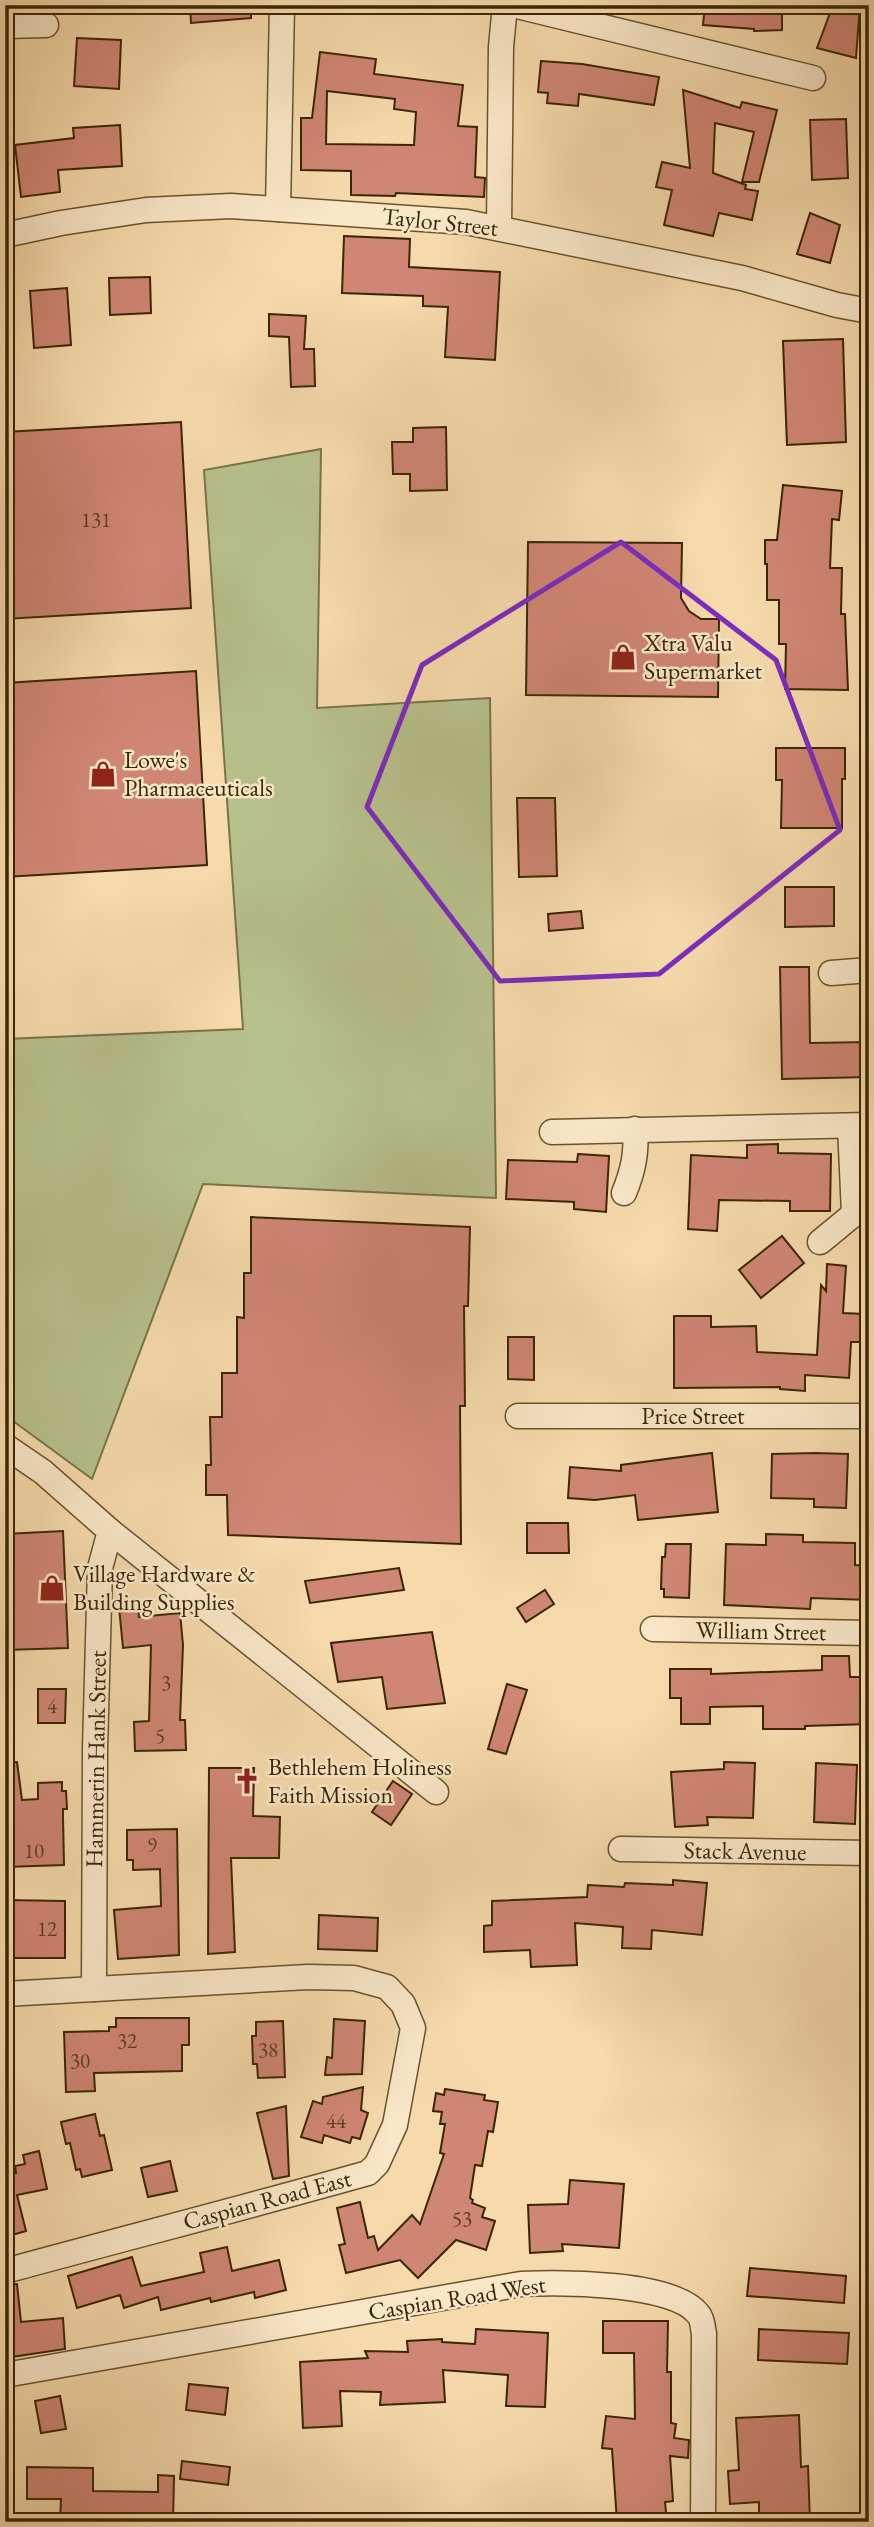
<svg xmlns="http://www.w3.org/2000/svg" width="874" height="2527" font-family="'EB Garamond',serif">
  <rect width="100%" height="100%" fill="#f6daab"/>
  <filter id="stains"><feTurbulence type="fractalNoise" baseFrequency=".00286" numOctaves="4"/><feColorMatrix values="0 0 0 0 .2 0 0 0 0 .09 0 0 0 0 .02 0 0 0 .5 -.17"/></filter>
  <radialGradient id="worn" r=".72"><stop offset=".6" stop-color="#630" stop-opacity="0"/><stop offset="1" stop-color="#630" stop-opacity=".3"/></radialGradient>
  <!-- green -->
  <path fill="#b7c18c" stroke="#797448" stroke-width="2" d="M321 449 317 708 490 698 496 1198 203 1184 92 1479 5 1415V1039L243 1029 204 470Z"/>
  <!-- building -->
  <g fill="#d08674" stroke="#3b2604" stroke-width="2" fill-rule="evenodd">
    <path d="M190 5H251V18L191 23Z"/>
    <path d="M705 5H782V30L754 31V29L703 25Z"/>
    <path d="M833 5H860L856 58 817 48Z"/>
    <path d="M77 38 121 40 119 89 74 86Z"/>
    <path d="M320 52 376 59 374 74 463 85 458 126 477 127 475 177 485 178 484 197 396 193 395 196 351 195V171L301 170V118H312ZM327 91 395 99 394 109 416 112 414 145 326 144Z"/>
    <path d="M541 61 582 64 659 77 654 105 579 94 578 106 547 103 548 93 538 92Z"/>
    <path d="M683 90 740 108 742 102 777 110 759 182H742L754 132 715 123 713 173 746 185 745 189 758 191 752 220 719 213 713 236 664 225 672 190 656 187 662 162 690 168Z"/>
    <path d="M846 119 848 178 812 180 810 120Z"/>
    <path d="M120 125 122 166 58 170 60 192 21 197 15 145 74 138 73 128Z"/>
    <path d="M810 213 840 225 830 263 797 254Z"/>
    <path d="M344 236 410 239 409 267 500 272 495 360 445 357 448 307 423 306V296L342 293Z"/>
    <path d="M150 277 151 313 110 315 109 278Z"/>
    <path d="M67 288 71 345 34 348 30 291Z"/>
    <path d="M269 314 306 316 304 349H314L315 386 291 387 289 337 269 336Z"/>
    <path d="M843 339 846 442 787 445 783 341Z"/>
    <path d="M181 422 191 608 5 619V432Z"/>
    <path d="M446 427 447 490 410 491V474H393L392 442H413V428Z"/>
    <path d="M783 485 842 491 839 520 832 519 830 568H842L841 614H845L848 690 785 689 786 644H779V600H767V564H765V540H777Z"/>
    <path d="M528 542 682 543 681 598 689 611 701 619H719L718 697 526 695Z"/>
    <path d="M196 671 207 865 5 877V683Z"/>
    <path d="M776 748H845V779H842V828H781L782 780H776Z"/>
    <path d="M517 798H555L557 876 519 877Z"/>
    <path d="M785 887H834V926L785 927Z"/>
    <path d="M581 911 583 928 549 931 548 914Z"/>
    <path d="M780 967H809L810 1043 869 1042V1077L782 1079Z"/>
    <path d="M778 1144V1153L831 1154 830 1211H790V1201L719 1200 717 1231 688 1229 691 1155 747 1158V1145Z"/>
    <path d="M578 1154 609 1156 606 1212 574 1209V1202L506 1199 508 1160 577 1162Z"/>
    <path d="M251 1217 470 1227 468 1306H464L465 1406H460L461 1544 228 1535 227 1495H206V1465H211L210 1417H222V1373H237V1317L244 1318V1273H251Z"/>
    <path d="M782 1236 804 1263 761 1298 739 1270Z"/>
    <path d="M827 1264 846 1266 843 1313 863 1314 861 1342H851L849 1378 805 1375V1391L780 1389V1387L674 1388V1316H711V1327L756 1326 757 1352 817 1355 821 1285 826 1291Z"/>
    <path d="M508 1337H534V1380L508 1379Z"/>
    <path d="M712 1453 718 1512 638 1520 635 1495 595 1500 568 1498 570 1467 621 1471V1465Z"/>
    <path d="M816 1453 848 1454 846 1508 814 1507V1499L771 1498 772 1454Z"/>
    <path d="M527 1523H568L569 1553H527Z"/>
    <path d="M63 1531 68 1648 5 1650V1534Z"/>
    <path d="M766 1534 803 1535V1542L855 1543V1565L869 1566V1600L811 1598 810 1609 724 1605 726 1544 766 1545Z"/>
    <path d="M666 1544H691L689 1598 664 1597V1589H661L662 1557H665Z"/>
    <path d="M399 1568 404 1590 310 1603 305 1581Z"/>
    <path d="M545 1590 554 1604 526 1622 517 1608Z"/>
    <path d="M138 1605 139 1617 180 1613 183 1645 180 1720H185L186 1750 135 1751 134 1722 149 1721 151 1645 123 1648 119 1607Z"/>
    <path d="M432 1632 445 1703 387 1709 382 1677 338 1682 331 1643Z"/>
    <path d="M822 1656H849L850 1677H869V1724L805 1726V1729H763V1706L710 1707V1724H681V1698H670V1669H711V1674L822 1670Z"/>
    <path d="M507 1684 527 1690 506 1754 488 1749Z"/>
    <path d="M38 1689H66L65 1723H38Z"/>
    <path d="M17 1762 22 1800 38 1799V1783L62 1782V1791H66L67 1809H63V1817L64 1865 5 1867V1836H8L6 1763Z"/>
    <path d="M724 1762 755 1763 753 1818 707 1817 708 1825 675 1827 671 1772 724 1769Z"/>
    <path d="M816 1763 857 1765 855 1824 814 1822Z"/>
    <path d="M209 1768H254L253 1816 280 1817 279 1858H231L235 1952 208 1954Z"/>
    <path d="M393 1781 412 1794 391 1825 372 1812Z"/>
    <path d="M177 1829 179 1955 118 1959 114 1910 161 1906 160 1869 133 1870V1860H127V1830Z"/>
    <path d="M673 1880 707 1883 702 1935 652 1930 651 1949 622 1948 623 1927 575 1923 577 1965 531 1967 530 1950 484 1952V1926L492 1925V1901L587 1897 588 1885 624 1887 625 1883 673 1885Z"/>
    <path d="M5 1900 65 1901V1958H5Z"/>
    <path d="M319 1915 378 1918 377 1951 318 1949Z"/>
    <path d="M116 2018H189V2045H182V2071L94 2073 95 2091 66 2092 64 2032 109 2031V2027H116Z"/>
    <path d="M334 2019 365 2021 362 2074 325 2075 327 2057 332 2058Z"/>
    <path d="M283 2021 285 2077 258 2078 257 2064H253L252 2036H256V2022Z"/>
    <path d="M363 2087 361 2110 368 2113 360 2139 352 2137 350 2143 324 2135 322 2143 301 2137 313 2101 322 2104 323 2097Z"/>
    <path d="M445 2089 485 2095 484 2100 498 2102 493 2132 488 2131 482 2166 475 2165 470 2198 473 2200 472 2203 485 2208 482 2217 495 2221 486 2250 456 2240 418 2278 400 2260 346 2273 339 2245 345 2244 337 2208 360 2202 368 2238 374 2236 378 2250 412 2215 420 2224 444 2154 440 2153 445 2124H440L442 2112 433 2111 436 2093 444 2095Z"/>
    <path d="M286 2106 289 2176 273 2179 257 2113Z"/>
    <path d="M95 2114 100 2136 104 2135 112 2170 82 2177 80 2169 76 2170 70 2143 66 2144 61 2122Z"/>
    <path d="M39 2151 47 2189 17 2195 26 2231 5 2237V2173H16L15 2166 25 2164 23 2155Z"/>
    <path d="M170 2161 177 2191 148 2197 141 2168Z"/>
    <path d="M570 2180 624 2184 619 2248 562 2244 563 2251 530 2253 528 2205 568 2204Z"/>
    <path d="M227 2247 232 2271 279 2260 286 2290 255 2298 254 2292 211 2302 210 2298 161 2310 158 2297 124 2308 120 2295 77 2308 68 2276 132 2257 141 2286 204 2272 200 2253Z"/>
    <path d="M750 2268 846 2276 844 2303 747 2296Z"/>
    <path d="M17 2284 21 2322 63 2318 65 2349 5 2358V2285Z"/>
    <path d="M603 2321H668L667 2372H671V2423L676 2424 674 2438 689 2440 688 2458 670 2456 673 2501 665 2502 667 2522H617L612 2449 602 2448 606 2416 635 2419 634 2353H603Z"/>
    <path d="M476 2329 548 2333 545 2407 506 2406 508 2375 443 2370 445 2402 380 2405 381 2392 340 2391 342 2426 303 2428 300 2362 368 2358 365 2351 408 2352 407 2341 442 2339V2342L475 2344Z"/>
    <path d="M759 2329 849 2333 847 2364 758 2360Z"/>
    <path d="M189 2384 228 2388 225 2415 186 2410Z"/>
    <path d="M60 2396 66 2429 41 2433 35 2401Z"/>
    <path d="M799 2415 801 2467 808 2466 810 2522H759V2502L730 2504 728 2471 739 2470 736 2418Z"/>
    <path d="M182 2461 230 2467 228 2485 180 2479Z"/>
    <path d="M27 2467 93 2468V2491L158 2492V2475L174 2476 173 2522H60L61 2499H27Z"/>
  </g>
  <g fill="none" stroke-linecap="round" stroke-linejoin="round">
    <!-- minor casing -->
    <g stroke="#6a532e" stroke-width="27">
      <g id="minor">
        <path d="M513 5 813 78"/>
        <path d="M5 26 46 25"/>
        <path d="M278 209 282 5"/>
        <path d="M499 227 501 47 505 5"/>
        <path d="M5 235 61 223 146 210 231 206 466 222 742 278 837 305 869 311"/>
        <path d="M831 973 869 970"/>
        <path d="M552 1132 869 1125"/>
        <path d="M624 1193C633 1171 637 1153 635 1129"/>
        <path d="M820 1242 854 1214 850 1126"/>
        <path d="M518 1416H869"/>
        <path d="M5 1446 43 1472 110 1531 436 1792"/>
        <path d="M653 1629 869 1633"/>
        <path d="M621 1849 869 1853"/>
        <path d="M94 1989 95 1749 100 1568 110 1531"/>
        <path d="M5 1994 308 1977 354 1978 387 1987 403 2004 413 2028 395 2125 377 2164 368 2173C247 2207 126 2238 5 2271"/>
        <path d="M5 2375 521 2284C560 2282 674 2282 698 2314 702 2318 703 2328 704 2334L703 2522"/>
      </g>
    </g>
    <!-- minor -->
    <use href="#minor" stroke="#f9e7c8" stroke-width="24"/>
  </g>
  <!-- marked area -->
  <path fill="none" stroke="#7b2cbf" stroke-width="5" stroke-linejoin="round" d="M621 542 776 660 840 830 659 974 500 981 367 807 422 665Z"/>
  <!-- icons -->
  <defs>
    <g id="shop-bare" transform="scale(2.1)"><path d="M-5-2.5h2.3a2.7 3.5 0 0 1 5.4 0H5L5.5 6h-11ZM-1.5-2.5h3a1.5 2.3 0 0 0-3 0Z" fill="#8f2418" stroke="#f9e7c8" stroke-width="2.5" paint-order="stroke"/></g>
    <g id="church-bare" transform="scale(2.1)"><path d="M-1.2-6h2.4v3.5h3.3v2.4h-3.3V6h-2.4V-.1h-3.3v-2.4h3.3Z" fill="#8f2418" stroke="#f9e7c8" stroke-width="2.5" paint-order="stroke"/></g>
  </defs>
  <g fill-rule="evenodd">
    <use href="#shop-bare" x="623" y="657"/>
    <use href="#shop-bare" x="103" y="774"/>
    <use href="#shop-bare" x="52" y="1588"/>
    <use href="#church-bare" x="247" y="1781"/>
  </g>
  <g text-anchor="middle" stroke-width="5" stroke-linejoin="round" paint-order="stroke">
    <!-- number labels -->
    <g font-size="21" fill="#603e20">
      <text x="96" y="527">131</text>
      <text x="166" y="1690">3</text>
      <text x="52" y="1713">4</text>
      <text x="160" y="1743">5</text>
      <text x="152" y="1852">9</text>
      <text x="34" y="1858">10</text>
      <text x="47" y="1936">12</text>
      <text x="127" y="2048">32</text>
      <text x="268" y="2057">38</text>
      <text x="80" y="2068">30</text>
      <text x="336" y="2128">44</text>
      <text x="462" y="2226">53</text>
    </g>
    <!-- street labels -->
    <g font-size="24" fill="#3b2604" stroke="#f9e7c8">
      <text transform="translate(440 222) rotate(6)" y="8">Taylor Street</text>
      <text x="693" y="1424">Price Street</text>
      <text transform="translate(761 1631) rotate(1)" y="8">William Street</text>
      <text transform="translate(96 1759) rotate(-89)" y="8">Hammerin Hank Street</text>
      <text transform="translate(745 1851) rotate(1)" y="8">Stack Avenue</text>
      <text transform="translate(267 2200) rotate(-15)" y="8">Caspian Road East</text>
      <text transform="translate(457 2298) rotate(-9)" y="8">Caspian Road West</text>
    </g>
    <!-- poi labels -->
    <g font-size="24" fill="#3b2604" stroke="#f9e7c8" text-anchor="start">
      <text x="644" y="651">Xtra Valu<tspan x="644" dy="28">Supermarket</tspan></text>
      <text x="124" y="768">Lowe's<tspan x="124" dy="28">Pharmaceuticals</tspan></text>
      <text x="73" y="1582">Village Hardware &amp;<tspan x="73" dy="28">Building Supplies</tspan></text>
      <text x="268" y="1775">Bethlehem Holiness<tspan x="268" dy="28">Faith Mission</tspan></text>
    </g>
  </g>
  <!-- margin -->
  <rect width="874" height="2527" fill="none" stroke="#f6daab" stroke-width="28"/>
  <rect x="7" y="7" width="860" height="2513" fill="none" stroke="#3b2604" stroke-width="3.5"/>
  <rect x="14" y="14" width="846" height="2499" fill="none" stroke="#3b2604" stroke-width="2"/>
  <rect width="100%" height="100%" filter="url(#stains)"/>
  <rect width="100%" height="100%" fill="url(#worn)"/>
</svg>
